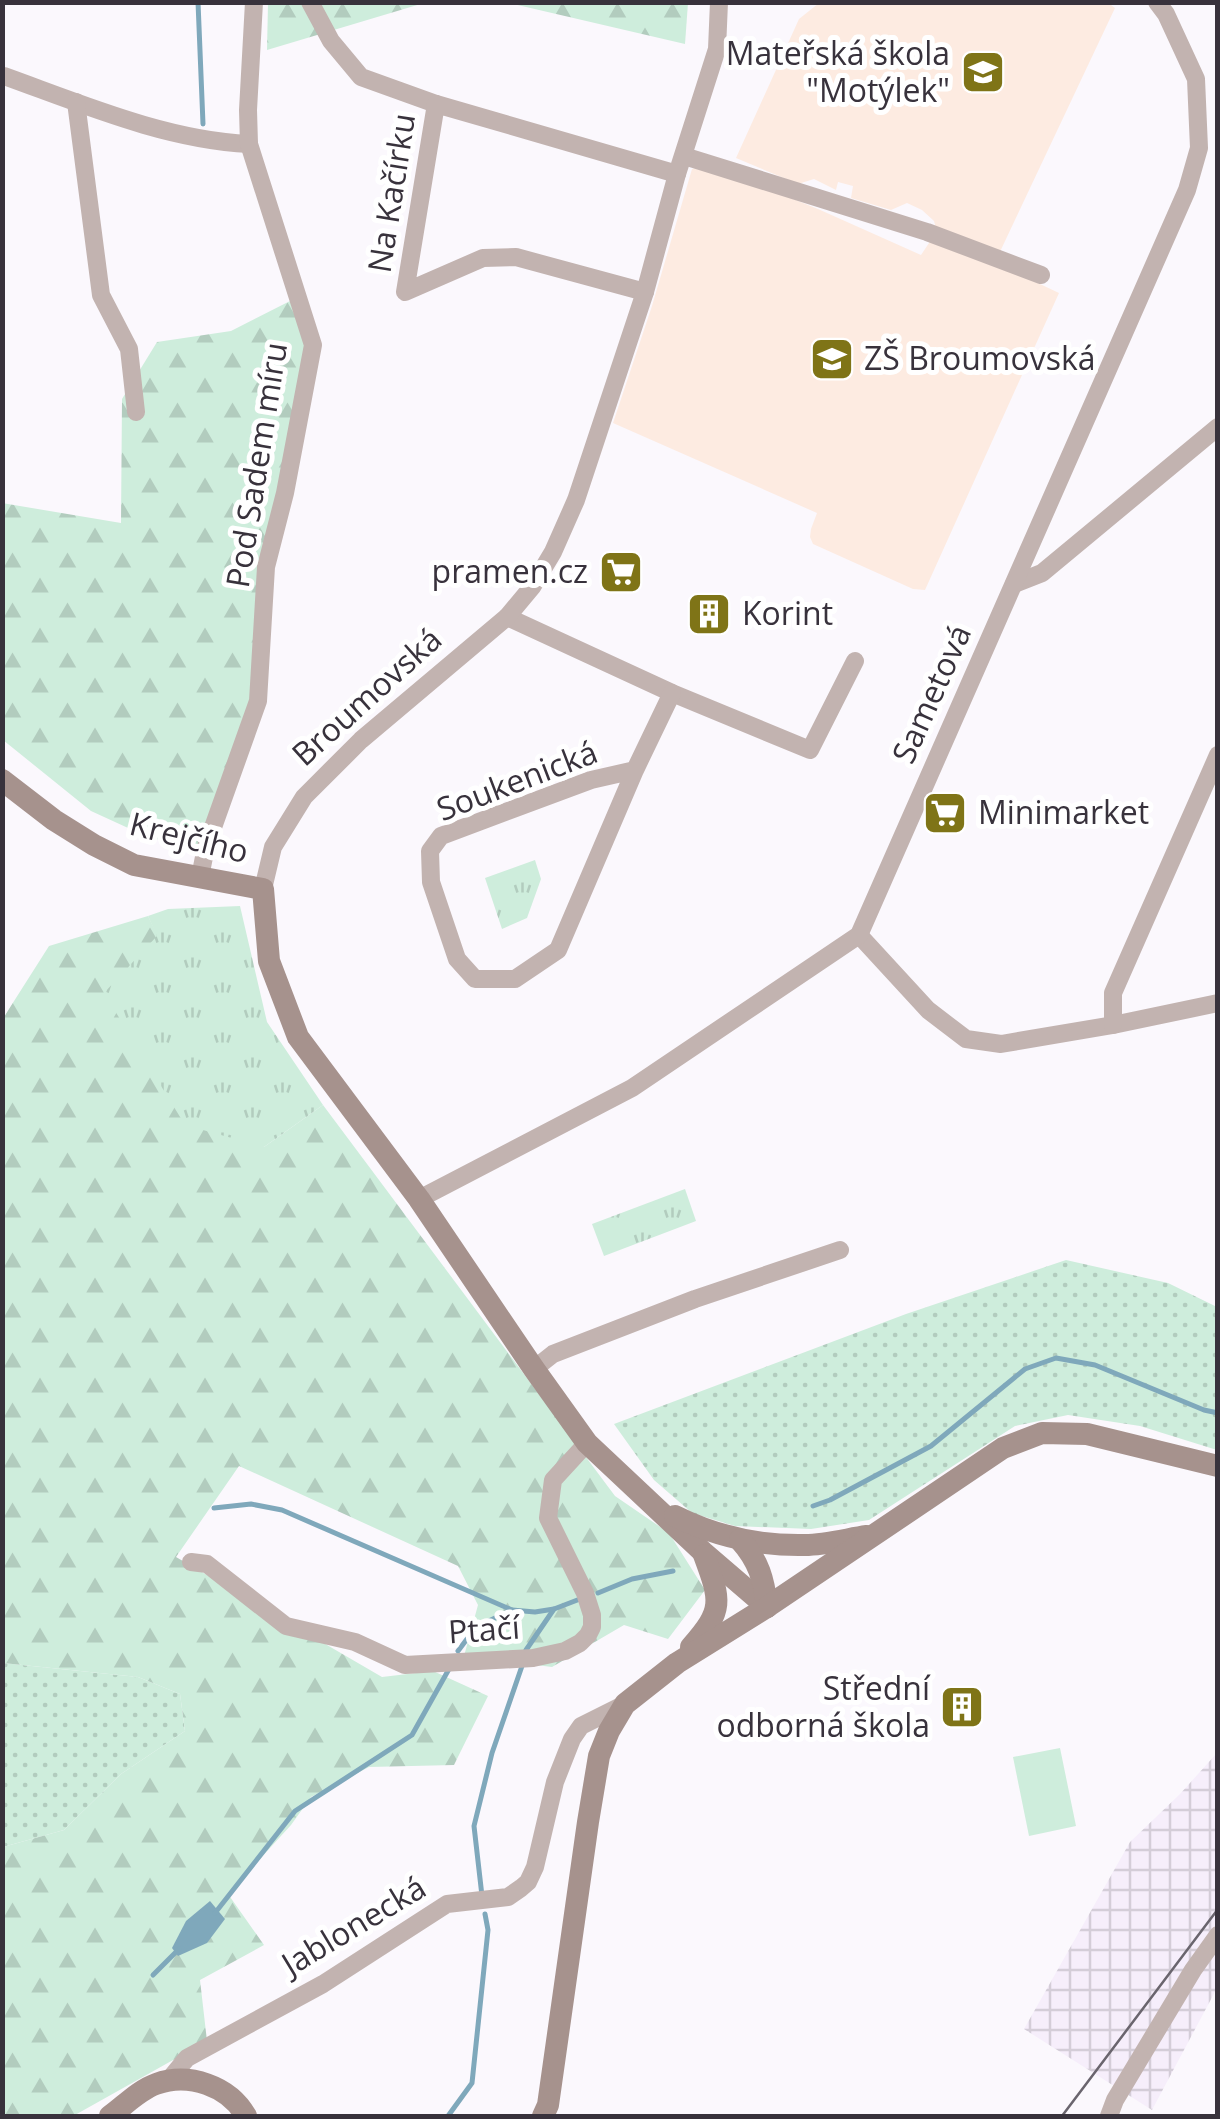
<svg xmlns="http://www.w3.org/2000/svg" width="1220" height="2119" font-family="'Open Sans',sans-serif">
  <defs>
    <pattern id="industrial-grid" width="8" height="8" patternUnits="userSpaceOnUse" patternTransform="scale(2.5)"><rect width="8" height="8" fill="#f6eefb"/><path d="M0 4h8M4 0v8" fill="none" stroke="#d4cdd8"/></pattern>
    <pattern id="grass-dots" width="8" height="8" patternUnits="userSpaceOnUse" patternTransform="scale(2.5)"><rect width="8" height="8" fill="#ceeddc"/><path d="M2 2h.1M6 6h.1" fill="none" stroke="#b2ccbe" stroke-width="1.8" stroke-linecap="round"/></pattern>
    <pattern id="forest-firs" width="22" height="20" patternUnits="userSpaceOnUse" patternTransform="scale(2.5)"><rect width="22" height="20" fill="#ceeddc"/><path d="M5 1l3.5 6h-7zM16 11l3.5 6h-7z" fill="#b2ccbe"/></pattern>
    <pattern id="park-tufts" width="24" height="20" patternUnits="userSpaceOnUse" patternTransform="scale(2.5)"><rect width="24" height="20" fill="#ceeddc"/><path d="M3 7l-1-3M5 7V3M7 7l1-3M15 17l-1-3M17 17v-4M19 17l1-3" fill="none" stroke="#b2ccbe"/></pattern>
  </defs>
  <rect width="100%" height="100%" fill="#fbf8fd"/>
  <!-- industrial -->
  <path fill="url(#industrial-grid)" d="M1217 1753V1988L1152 2110 1024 2029 1130 1842 1180 1794Z"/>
  <!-- education -->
  <g fill="#fdebe1">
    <path d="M1107 2 1115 8 998 256 936 229 934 221 922 210 907 203 891 210 851 198 853 186 838 182 836 190 814 179 798 184 736 158 799 19 819 3Z"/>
    <path d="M704 165 714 167 818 209 921 255 931 240 1023 276 1059 293 925 590 913 589 813 544 810 537 811 529 817 513 613 423 652 306 692 169Z"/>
  </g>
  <!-- grass -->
  <g fill="url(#grass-dots)">
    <path d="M1066 1260 1168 1283 1217 1307V1450L1140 1426 1068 1415 1015 1426 869 1520 811 1529 735 1526 692 1513 654 1480 614 1424 906 1314Z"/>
    <path d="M3 1663 138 1677 180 1694 185 1731 121 1774 64 1830 3 1847Z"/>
  </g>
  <!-- forest -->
  <g fill="url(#forest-firs)">
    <path d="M268 3H424L267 50Z"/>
    <path d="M509 3H688L685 44Z"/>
    <path d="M292 300 307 345 250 707 198 853 139 833 91 811 3 740 2 503 121 523 122 399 157 342 231 331Z"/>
    <path d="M148 916 264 1147 323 1105 615 1496 669 1533 705 1590 668 1639 624 1625 552 1667 464 1656 478 1605 458 1566 239 1466 176 1557 382 1677 433 1671 488 1696 454 1765 369 1767 311 1797 291 1825 228 1894 264 1945 200 1980 207 2041 75 2115 3 2116V1847L64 1830 121 1774 185 1731 180 1694 138 1677 3 1663 2 1020 49 946Z"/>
  </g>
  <!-- park -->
  <g fill="url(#park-tufts)">
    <path d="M535 860 541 879 527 918 502 929 485 878Z"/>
    <path d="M240 906 267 1022 323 1105 264 1147 185 1125 104 993 157 936 148 916 168 909Z"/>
    <path d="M685 1189 696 1221 604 1256 592 1224Z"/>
  </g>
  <!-- pitch -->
  <path fill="#ceeddc" d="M1060 1748 1076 1826 1029 1836 1013 1757Z"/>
  <!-- water -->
  <path fill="#7fa8bb" d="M210 1901 225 1919 207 1943 178 1956 172 1948 186 1921Z"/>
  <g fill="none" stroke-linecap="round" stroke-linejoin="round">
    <!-- stream -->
    <g stroke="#7fa8bb" stroke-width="5">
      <path d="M198 2 203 124"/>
      <path d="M813 1506 830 1500 931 1446 1025 1369 1056 1358 1095 1365 1204 1410 1218 1413"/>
      <path d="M214 1508 251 1504 282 1510 512 1610"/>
      <path d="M598 1593 632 1579 673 1571"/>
      <path d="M526 1650 554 1609 580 1599"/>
      <path d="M458 1651 476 1627 512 1610 535 1612 554 1609"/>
      <path d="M482 1896 474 1826 492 1753 522 1666"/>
      <path d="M215 1913 295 1811 412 1735 449 1669"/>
      <path d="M153 1975 179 1949"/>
      <path d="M448 2116 472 2083 488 1930 485 1914"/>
    </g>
    <!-- street -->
    <g stroke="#c2b3b0" stroke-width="18">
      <path d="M310 2 331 41 361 77 436 104"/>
      <path d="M4 76C82 104 166 140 249 144"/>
      <path d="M76 102 101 295 129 349 136 412"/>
      <path d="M684 156 927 232 1041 275"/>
      <path d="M645 292 516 257 483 258 405 292 436 104 677 174"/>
      <path d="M1014 584 1042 573 1218 427"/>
      <path d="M507 617 672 693 810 750 855 661"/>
      <path d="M635 770 591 780 441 836 430 851 431 882 457 959 475 979H515L558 950 635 770 672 693"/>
      <path d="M200 877 206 847 258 701 266 567 285 493 313 345 249 144 248 110 254 2"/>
      <path d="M263 889 273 847 304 797 361 740 507 617 532 587 553 552 576 500 645 292 677 174 717 49 719 2"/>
      <path d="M859 935 928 1010 966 1039 1001 1044 1113 1025 1218 1003"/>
      <path d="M1113 1025V993L1218 755"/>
      <path d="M419 1199 632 1088 859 935 1187 190 1199 148 1196 79 1166 14 1157 2"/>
      <path d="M534 1369 553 1354 695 1299 840 1250"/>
      <path d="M191 1562 207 1564 286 1626 355 1642 405 1665 533 1658 565 1651 580 1643 588 1635 592 1627V1615L585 1593 548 1518 553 1480 587 1443"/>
      <path d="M168 2081 187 2058 323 1984 447 1904 508 1897 521 1888 528 1882 535 1867 555 1782 572 1739 581 1726 625 1704"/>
      <path d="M1109 2116 1115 2100 1193 1970 1218 1935"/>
    </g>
    <!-- secondary -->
    <g stroke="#a6928d" stroke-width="22">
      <path d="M2 780 54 820 94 845 134 865 263 889 269 961 298 1037 419 1199 534 1369 587 1443 703 1552 767 1607"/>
      <path d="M675 1516C715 1536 760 1546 805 1545 825 1545 847 1539 867 1536"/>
      <path d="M740 1540C759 1561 764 1580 767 1607"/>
      <path d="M691 1647C724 1610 721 1601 704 1555"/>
      <path d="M110 2116C124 2106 139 2090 156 2084 189 2072 229 2086 246 2116"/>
      <path d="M543 2116 548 2105 588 1822 599 1756 609 1731 625 1704 677 1663 767 1607 1003 1448 1042 1433 1087 1434 1218 1466"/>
    </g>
    <!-- tram -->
    <path stroke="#6a656e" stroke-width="2.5" d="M1062 2116 1218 1909"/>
  </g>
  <!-- icons -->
  <defs>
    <g id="school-square" transform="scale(2.25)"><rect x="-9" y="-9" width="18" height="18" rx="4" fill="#7f7417" stroke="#fff"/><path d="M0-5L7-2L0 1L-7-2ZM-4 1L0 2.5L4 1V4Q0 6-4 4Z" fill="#fff"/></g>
    <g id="supermarket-square" transform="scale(2.25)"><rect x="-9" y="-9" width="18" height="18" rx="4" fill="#7f7417" stroke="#fff"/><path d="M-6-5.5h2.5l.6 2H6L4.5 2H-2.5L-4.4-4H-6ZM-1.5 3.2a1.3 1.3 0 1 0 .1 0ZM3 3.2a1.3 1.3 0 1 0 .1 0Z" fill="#fff"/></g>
    <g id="building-square" transform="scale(2.25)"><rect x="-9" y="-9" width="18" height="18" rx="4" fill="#7f7417" stroke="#fff"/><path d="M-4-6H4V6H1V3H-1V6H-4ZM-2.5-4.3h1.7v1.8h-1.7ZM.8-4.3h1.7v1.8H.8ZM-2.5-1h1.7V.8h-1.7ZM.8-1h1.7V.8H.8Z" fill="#fff"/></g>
  </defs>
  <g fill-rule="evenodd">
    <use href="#school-square" x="983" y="72"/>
    <use href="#school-square" x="832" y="359"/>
    <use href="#supermarket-square" x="621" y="572"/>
    <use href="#building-square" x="709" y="614"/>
    <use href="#supermarket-square" x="945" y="813"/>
    <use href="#building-square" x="962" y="1707"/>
  </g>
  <g text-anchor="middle" stroke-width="10" stroke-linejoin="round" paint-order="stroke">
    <!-- poi labels -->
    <g font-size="32" fill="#38323c" stroke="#fff" text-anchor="end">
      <text x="950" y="65">Mateřská škola<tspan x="950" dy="37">"Motýlek"</tspan></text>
      <text x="864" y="370" text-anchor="start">ZŠ Broumovská</text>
      <text x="588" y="583">pramen.cz</text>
      <text x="742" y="625" text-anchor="start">Korint</text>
      <text x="978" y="824" text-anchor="start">Minimarket</text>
      <text x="930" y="1700">Střední<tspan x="930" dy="37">odborná škola</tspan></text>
    </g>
    <!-- street labels -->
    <g font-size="32" fill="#38323c" stroke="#fff">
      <text transform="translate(392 193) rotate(-81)" y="11">Na Kačírku</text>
      <text transform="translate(257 465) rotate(-81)" y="11">Pod Sadem míru</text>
      <text transform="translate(932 694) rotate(-66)" y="11">Sametová</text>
      <text transform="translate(367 697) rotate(-42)" y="11">Broumovská</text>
      <text transform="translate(517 781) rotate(-21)" y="11">Soukenická</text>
      <text transform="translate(189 838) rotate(14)" y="11">Krejčího</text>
      <text transform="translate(484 1630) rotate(-4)" y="11">Ptačí</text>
      <text transform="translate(354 1926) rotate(-31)" y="11">Jablonecká</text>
    </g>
  </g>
  <!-- border -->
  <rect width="1220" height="2119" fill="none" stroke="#38323c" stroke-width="10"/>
</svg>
